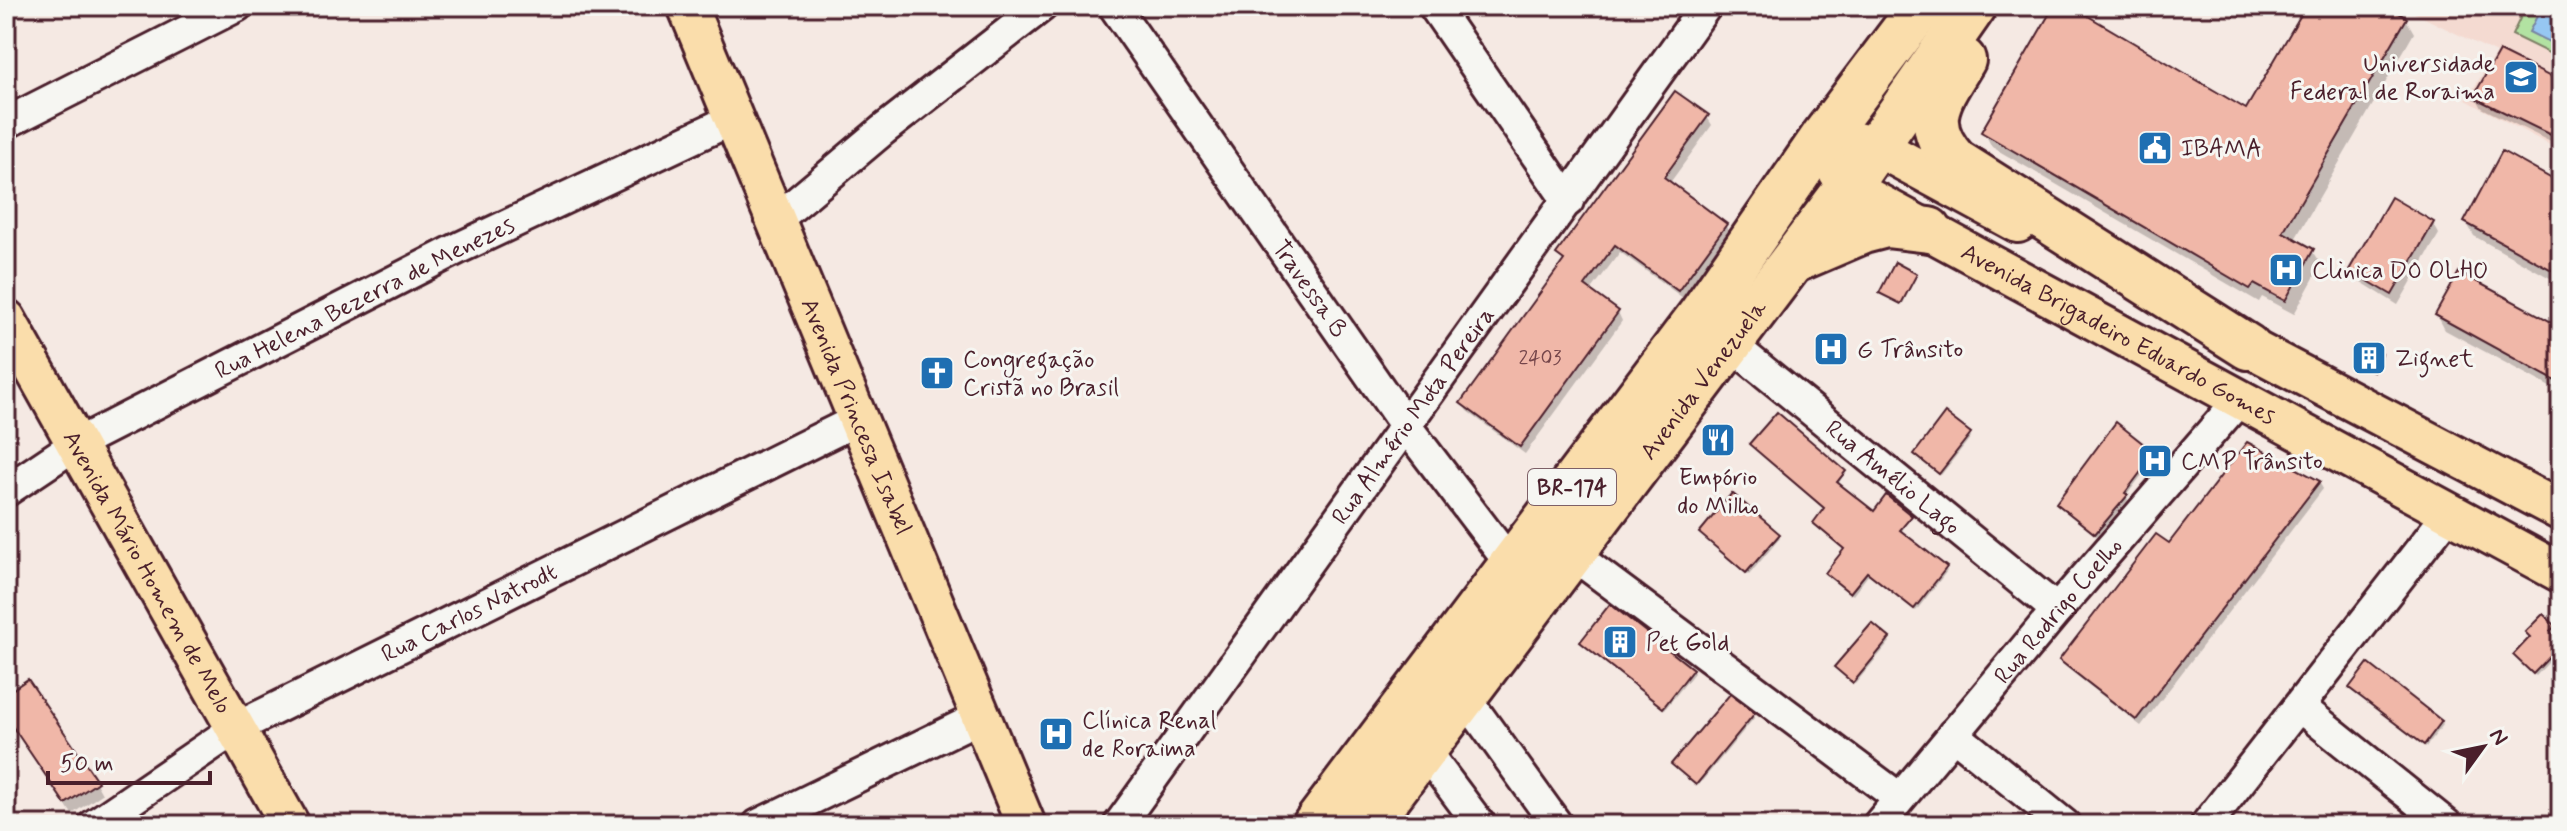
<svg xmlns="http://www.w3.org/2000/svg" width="2567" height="831" font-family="Mynerve,sans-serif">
  <rect width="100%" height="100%" fill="#f5e9e3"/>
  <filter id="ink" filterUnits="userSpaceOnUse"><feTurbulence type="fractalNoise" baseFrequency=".0125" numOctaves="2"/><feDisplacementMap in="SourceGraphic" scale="16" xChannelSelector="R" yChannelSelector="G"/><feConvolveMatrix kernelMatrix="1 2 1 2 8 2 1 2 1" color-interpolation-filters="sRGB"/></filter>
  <g filter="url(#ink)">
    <!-- built -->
    <path fill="#f4dad1" d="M2400 6H2561V151L2466 100 2496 53Z"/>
    <!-- green -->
    <path fill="#b2e2a2" stroke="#7e8066" stroke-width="2" d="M2526 6H2561V59L2512 35Z"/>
    <!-- water -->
    <path fill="#96c7f2" stroke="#7884a2" stroke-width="2" d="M2542 6H2561V48L2529 32Z"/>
    <!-- shadow -->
    <g fill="#0003">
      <path d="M2057 6H2067L2247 112 2308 6H2383L2406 19 2414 33 2294 241 2312 251 2321 265 2294 314 2262 297 2259 302 1992 147 1984 132Z"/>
      <path d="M2561 85V147L2482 108 2476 97Z"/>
      <path d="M1707 117 1712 125 1669 184 1725 225 1730 233 1683 298 1620 252 1590 292 1618 312 1622 321 1525 454 1467 411 1462 403 1564 263 1559 254Z"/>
      <path d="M2561 186V284L2474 236 2466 222Z"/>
      <path d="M2433 223 2439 234 2398 305 2358 280 2351 270Z"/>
      <path d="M1916 275 1902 306 1881 293Z"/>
      <path d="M2437 315 2561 330V393L2445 330Z"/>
      <path d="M2381 355 2374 373 2359 362Z"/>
      <path d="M1777 414 1845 472 1838 485 1874 514 1910 517 1901 533 1947 571 1916 611 1869 574 1853 595 1829 576 1846 550 1815 523 1826 510Z"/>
      <path d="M2116 425 2155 458 2126 496 2128 500 2097 536 2058 504Z"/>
      <path d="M1969 434 1971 437 1941 475 1916 454Z"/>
      <path d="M2319 482 2323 489 2141 726 2066 667 2062 661 2169 546Z"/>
      <path d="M1778 535 1780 538 1749 575 1703 536Z"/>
      <path d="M1872 625 1890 642 1855 684 1838 670Z"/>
      <path d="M2554 627 2551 634 2561 644V649L2536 676 2517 658 2532 638Z"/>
      <path d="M1584 645 1692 670 1694 673 1665 709Z"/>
      <path d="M2368 666 2441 722 2443 725 2426 747 2353 691Z"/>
      <path d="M6 696 96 783 102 794 72 814 6 716Z"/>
      <path d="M1753 714 1755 717 1698 786 1675 767Z"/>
    </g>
    <!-- building -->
    <g fill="#f0b7a8" stroke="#4a1f2b" stroke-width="2">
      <path d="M2054 6H2071L2246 109 2306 6H2387L2407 18 2283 232 2314 249 2285 301 2254 284 2250 289 1981 132Z"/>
      <path d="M2499 51 2561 82V140L2473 97Z"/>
      <path d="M1675 91 1709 115 1664 177 1727 224 1678 291 1615 245 1585 286 1619 311 1520 447 1460 403 1564 260 1556 254Z"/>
      <path d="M2502 151 2561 184V275L2464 222Z"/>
      <path d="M2391 197 2434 222 2392 295 2349 270Z"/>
      <path d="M1895 262 1917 274 1901 304 1879 293Z"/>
      <path d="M2459 272 2561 327V384L2435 315Z"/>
      <path d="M2366 345 2382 354 2373 371 2357 363Z"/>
      <path d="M1777 412 1846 471 1837 482 1874 511 1886 495 1912 516 1900 530 1947 567 1914 609 1867 572 1850 593 1825 573 1844 549 1813 523 1824 508 1749 444Z"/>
      <path d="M1945 413 1971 433 1939 474 1914 454Z"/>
      <path d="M2116 422 2155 453 2125 493 2128 495 2095 534 2056 503Z"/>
      <path d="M2247 442 2320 481 2136 720 2059 660 2156 534 2169 543Z"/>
      <path d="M1732 493 1780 534 1746 573 1699 533Z"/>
      <path d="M1610 604 1693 669 1663 708 1580 642Z"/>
      <path d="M2543 614 2556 626 2550 631 2561 645 2533 674 2513 655 2530 637 2525 632Z"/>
      <path d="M1872 623 1890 638 1853 683 1834 667Z"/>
      <path d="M2368 663 2442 721 2424 745 2349 688Z"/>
      <path d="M28 679 98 782 65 804 6 717V694Z"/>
      <path d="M1730 694 1755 713 1696 785 1671 764Z"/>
    </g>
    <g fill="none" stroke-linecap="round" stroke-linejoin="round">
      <!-- minor casing -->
      <g stroke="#4a1f2b" stroke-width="36">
        <g id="minor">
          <path id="s1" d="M1114 6 1405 425 1513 567"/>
          <path d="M1434 6 1568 201"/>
          <path d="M6 123 237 6"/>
          <path d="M776 220 883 130 1042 6"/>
          <path id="s2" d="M1729 343 2057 610"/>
          <path id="s3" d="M6 491 76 444 461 247 733 119"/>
          <path d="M1571 553 1899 798"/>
          <path d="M1464 696 1557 825"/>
          <path d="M2300 707 2447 825"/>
          <path d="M1953 734 2065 825"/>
          <path d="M1424 750 1480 825"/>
          <path id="s4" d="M94 825 236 728 857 420"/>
          <path d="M758 825 980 717"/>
          <path id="s5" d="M1119 825 1706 6"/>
          <path id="s6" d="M1878 825 2057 610 2240 399"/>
          <path d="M2206 825 2449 513"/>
        </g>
      </g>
      <!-- major casing -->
      <g stroke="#4a1f2b" stroke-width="44">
        <g id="major">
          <path id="s7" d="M687 6 1026 825"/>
          <path d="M1824 136 1876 146 2018 223"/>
          <path id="s8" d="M1820 143 1848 187 2561 573"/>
          <path id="s9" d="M6 319 290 825"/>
          <path d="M2224 334 2561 511"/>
        </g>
      </g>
      <!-- highway casing -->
      <g stroke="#4a1f2b" stroke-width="50">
        <g id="highway">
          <path d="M1963 60C1939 99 1920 122 1955 161L2248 347"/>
          <path d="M1793 261 1863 231 1886 225 1929 230"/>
          <path d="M1315 825 1701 314 1824 136 1922 6"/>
          <path id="s10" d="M1367 825 1848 187 1974 6"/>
        </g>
      </g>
      <!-- minor -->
      <use href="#minor" stroke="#f6f6f2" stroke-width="30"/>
      <!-- major -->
      <use href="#major" stroke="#faddab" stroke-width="38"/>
      <!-- highway -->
      <use href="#highway" stroke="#faddab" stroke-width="44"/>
    </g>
  </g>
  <!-- icons -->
  <defs>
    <g id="university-square" transform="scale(1.8)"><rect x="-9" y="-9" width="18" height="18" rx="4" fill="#1f6fb2" stroke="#f6f6f2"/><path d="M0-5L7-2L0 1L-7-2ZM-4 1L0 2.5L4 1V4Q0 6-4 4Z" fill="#fff"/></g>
    <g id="civic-square" transform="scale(1.8)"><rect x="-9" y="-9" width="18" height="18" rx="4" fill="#1f6fb2" stroke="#f6f6f2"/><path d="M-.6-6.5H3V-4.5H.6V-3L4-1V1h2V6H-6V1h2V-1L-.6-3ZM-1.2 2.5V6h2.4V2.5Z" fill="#fff"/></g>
    <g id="hospital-square" transform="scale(1.8)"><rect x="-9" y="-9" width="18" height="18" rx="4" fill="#1f6fb2" stroke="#f6f6f2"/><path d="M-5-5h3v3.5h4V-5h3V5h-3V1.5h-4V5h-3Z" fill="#fff"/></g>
    <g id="building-square" transform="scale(1.8)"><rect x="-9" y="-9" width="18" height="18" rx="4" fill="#1f6fb2" stroke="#f6f6f2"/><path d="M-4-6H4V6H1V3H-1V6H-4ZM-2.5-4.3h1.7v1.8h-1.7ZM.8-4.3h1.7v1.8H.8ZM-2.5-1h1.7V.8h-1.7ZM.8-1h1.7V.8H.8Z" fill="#fff"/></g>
    <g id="church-square" transform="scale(1.8)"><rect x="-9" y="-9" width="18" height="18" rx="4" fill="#1f6fb2" stroke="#f6f6f2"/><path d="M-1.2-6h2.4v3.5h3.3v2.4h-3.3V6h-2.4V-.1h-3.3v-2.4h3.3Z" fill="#fff"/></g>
    <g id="restaurant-square" transform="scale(1.8)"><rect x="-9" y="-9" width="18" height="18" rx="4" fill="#1f6fb2" stroke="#f6f6f2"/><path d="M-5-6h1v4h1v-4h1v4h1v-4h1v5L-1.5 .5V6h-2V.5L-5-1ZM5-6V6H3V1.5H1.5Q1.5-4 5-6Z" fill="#fff"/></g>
  </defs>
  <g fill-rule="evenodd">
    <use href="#university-square" x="2521" y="77"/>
    <use href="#civic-square" x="2155" y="148"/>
    <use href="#hospital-square" x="2286" y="270"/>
    <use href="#hospital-square" x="1831" y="349"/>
    <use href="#building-square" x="2369" y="358"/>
    <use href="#church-square" x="937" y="373"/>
    <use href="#restaurant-square" x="1718" y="440"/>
    <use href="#hospital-square" x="2155" y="461"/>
    <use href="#building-square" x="1620" y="642"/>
    <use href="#hospital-square" x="1056" y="734"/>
  </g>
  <g text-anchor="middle" stroke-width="6" stroke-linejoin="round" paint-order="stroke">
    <!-- number labels -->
    <g font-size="20" fill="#74454a">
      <text x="1540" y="364">2403</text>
    </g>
    <!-- shield labels -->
    <rect fill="#f6f6f2" stroke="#7e6067" stroke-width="2" x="1528" y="469" width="88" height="36" rx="6"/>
    <g font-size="22" font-weight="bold" fill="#4a1f2b">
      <text x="1572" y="495">BR-174</text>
    </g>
    <!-- poi labels -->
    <g font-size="24" fill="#4a1f2b" stroke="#f6f6f2" text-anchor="start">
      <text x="2495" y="71" text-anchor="end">Universidade<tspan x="2495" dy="28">Federal de Roraima</tspan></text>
      <text x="2181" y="156">IBAMA</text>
      <text x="2312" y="278">Clinica DO OLHO</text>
      <text x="1857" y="357">G Trânsito</text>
      <text x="2395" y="366">Zignet</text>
      <text x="963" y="367">Congregação<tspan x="963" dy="28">Cristã no Brasil</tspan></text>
      <text x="2181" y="469">CMP Trânsito</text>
      <text x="1718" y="485" text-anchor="middle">Empório<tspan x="1718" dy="28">do Milho</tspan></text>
      <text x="1646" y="650">Pet Gold</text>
      <text x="1082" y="728">Clínica Renal<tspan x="1082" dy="28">de Roraima</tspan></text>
    </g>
    <!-- street labels -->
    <g font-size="24" fill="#4a1f2b" stroke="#f6f6f2">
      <text dy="8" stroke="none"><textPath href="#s1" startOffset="344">Travessa B</textPath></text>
      <text dy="8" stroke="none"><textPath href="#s3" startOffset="408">Rua Helena Bezerra de Menezes</textPath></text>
      <text dy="8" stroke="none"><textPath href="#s8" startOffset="360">Avenida Brigadeiro Eduardo Gomes</textPath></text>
      <text dy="8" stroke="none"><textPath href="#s10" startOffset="558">Avenida Venezuela</textPath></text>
      <text dy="8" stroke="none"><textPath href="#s5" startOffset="504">Rua Almério Mota Pereira</textPath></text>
      <text dy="8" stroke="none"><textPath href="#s7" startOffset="444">Avenida Princesa Isabel</textPath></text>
      <text dy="8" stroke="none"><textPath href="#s2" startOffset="212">Rua Amélio Lago</textPath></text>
      <text dy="8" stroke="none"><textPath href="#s9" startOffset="290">Avenida Mário Homem de Melo</textPath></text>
      <text dy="8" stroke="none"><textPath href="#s6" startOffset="280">Rua Rodrigo Coelho</textPath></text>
      <text dy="8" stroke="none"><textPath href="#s4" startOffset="432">Rua Carlos Natrodt</textPath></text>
    </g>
  </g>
  <!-- margin -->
  <rect width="2567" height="831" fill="none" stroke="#f6f6f2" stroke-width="32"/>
  <rect x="16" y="16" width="2535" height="799" fill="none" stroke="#4a1f2b" stroke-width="3" filter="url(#ink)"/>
  <!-- north arrow -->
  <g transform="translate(2483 747) rotate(57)" stroke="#f6f6f2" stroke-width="6" paint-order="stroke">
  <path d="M0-6L14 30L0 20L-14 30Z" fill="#4a1f2b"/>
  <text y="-12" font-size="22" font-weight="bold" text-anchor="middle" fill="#4a1f2b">N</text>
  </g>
  <!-- scale -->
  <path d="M48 771v12h162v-12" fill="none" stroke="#4a1f2b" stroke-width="4"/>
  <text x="60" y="771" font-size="24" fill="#4a1f2b" stroke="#f6f6f2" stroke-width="6" paint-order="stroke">50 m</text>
</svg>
